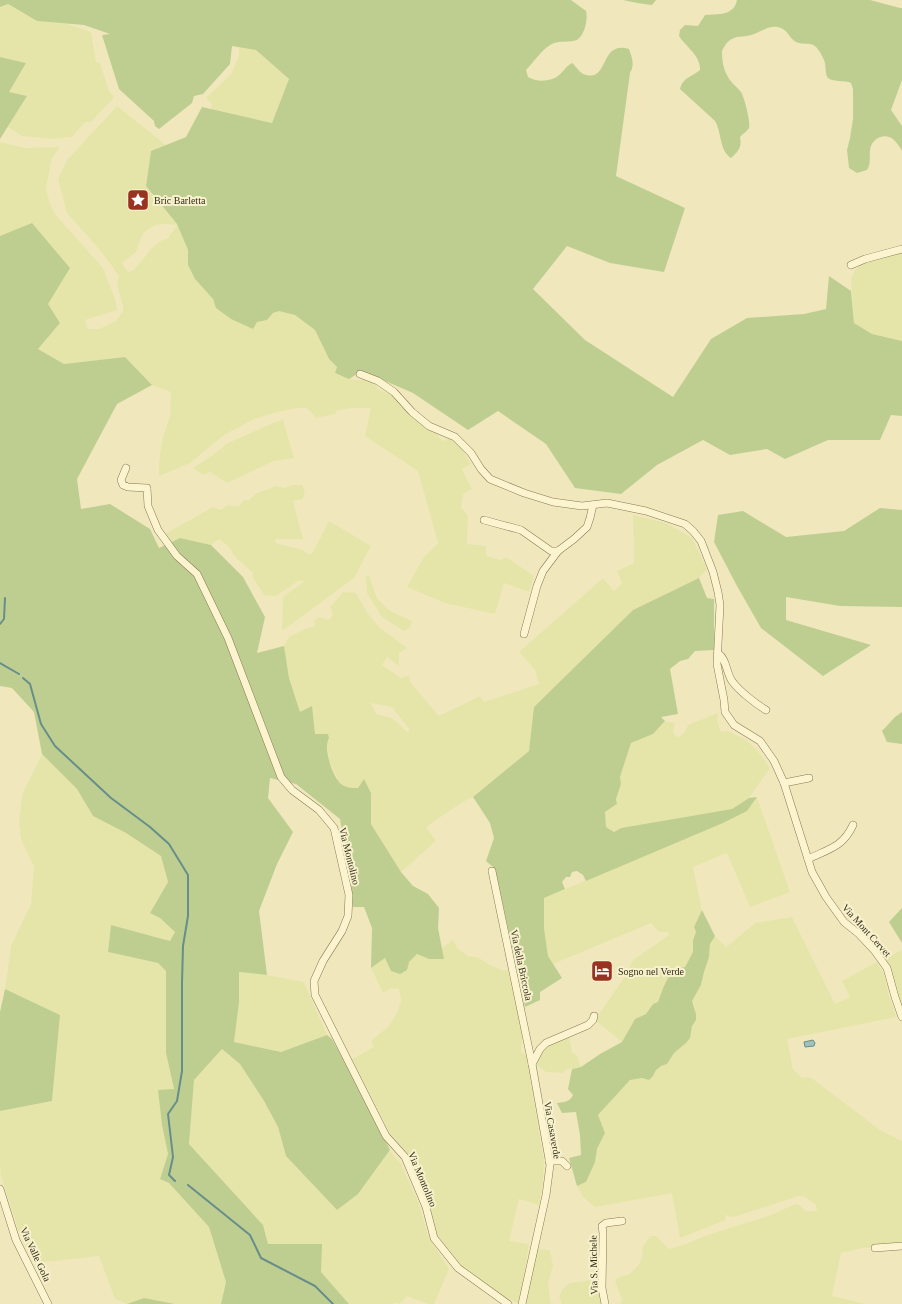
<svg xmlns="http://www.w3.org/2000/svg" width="902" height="1304" font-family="'Times New Roman',serif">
  <rect width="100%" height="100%" fill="#f0e8bc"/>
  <!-- farmland -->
  <g fill="#e6e5a9" fill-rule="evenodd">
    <path d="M7 4 37 21 68 24 91 32 96 62 100 63 109 91 114 97 91 122H85L72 137 52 139 22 136 8 127 27 96 9 92 26 63 0 57V7Z"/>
    <path d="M239 47 256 50 289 79 272 123 210 109 212 104 206 98 231 74 239 56Z"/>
    <path d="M117 106 166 145 151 151 146 186 177 224 188 250V265L195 279 213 299 216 308 257 322 267 320 273 313 279 311 295 315 315 330 329 359 337 367 335 373 354 380H366L373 383 379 390 394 395 435 431 442 441 449 439 460 446 471 464 462 469 472 489 463 494 461 507 468 516 467 544 486 546V556L501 560 506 557 534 576 529 592 504 583 495 614 445 603 407 587 424 557 438 543 418 471 365 436 371 408H352L337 410 335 414 316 418 307 408H297L277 412 254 419 224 435 190 463 159 476V463L162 440 170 416 171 392 152 385 125 357 64 364 38 349 60 323 0 236V142L25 148 60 147 52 158 46 188 50 204 56 215 103 268 115 299 117 310 85 320 88 329H99L116 321 123 311V306L117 285 119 276 100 250 67 213 58 179 67 160ZM165 224 177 225 168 238 159 242 151 249 134 270 128 272 122 263 136 252 143 233 155 225Z"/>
    <path d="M902 251V341L872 334 854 323 851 279 855 270 860 265 868 261Z"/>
    <path d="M283 420 294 458 274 461 227 483 210 472 203 475 193 468 210 457 228 443 275 422Z"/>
    <path d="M293 485H302L305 491 303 499 293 501 303 539H275L276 543 303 550 308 554H312L329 521 371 546 354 578 282 631 283 597 305 581H298L276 596 264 595 253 578V573L235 557 229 547 219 539 211 545 180 538 170 542 165 534 213 507 221 510 227 505 239 506 244 500H249L255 494 276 486 284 488Z"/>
    <path d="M633 515 666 523 692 538 707 569 699 578 633 610 535 707 529 751 473 797 461 803 426 827 436 841 401 872 371 824V793L364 780 358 788H348L339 782 329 761 327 742 315 734 300 712 289 678 284 646 289 637 305 629 315 626 314 621 319 617 329 620 333 615 330 607 343 592 356 593 368 614 380 628 407 648 399 653V666L387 657 382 665 401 678 409 675 411 683 439 716 480 696 484 702 539 684 535 670 519 652 603 578 614 591 622 583 617 571 634 563ZM371 703 392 707 410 730 407 732 392 718 376 714Z"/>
    <path d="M369 576 377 598 390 611 412 621 410 628 404 631 382 617 367 593 366 577Z"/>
    <path d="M718 713 717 721 721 732 728 731 746 740 757 750 770 768 749 798 732 809 621 828 614 832 606 827 605 812 617 804 616 799 621 784 620 777 631 743 653 734 665 721 675 723 673 733 678 738 685 732 688 725Z"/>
    <path d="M42 754 77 789 93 816 126 833 161 856 168 882 150 913 160 918 175 932 170 941 111 925 108 952 158 963 166 971V1053L174 1090H158L162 1125 168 1154 160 1179 169 1183 209 1227 226 1282 221 1304H175L144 1298 127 1304 115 1299 99 1256 36 1263 19 1232 1 1176 0 1166V1111L52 1101 60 1015 5 989 11 946 31 904 34 867 21 839 19 823 22 795Z"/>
    <path d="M757 797 790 892 750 907 727 853 693 867 702 910 694 927 696 932 693 940V952L685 967 679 968 666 981 658 1002 653 1004 646 1014 635 1019 622 1042 596 1021 597 1017 624 978 633 960 669 935 668 932H659L651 923 553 964 548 956 544 928V898L723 823 747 811Z"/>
    <path d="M792 917 835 1004 850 997 842 981 877 962 884 975 889 996 896 1017 787 1039 793 1069 802 1078 808 1077 813 1079 880 1130 902 1141V1247L862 1248 841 1253 832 1296 866 1304H620L622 1299 615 1282 617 1278 630 1274 639 1264 642 1258 643 1246 650 1236H656L669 1249 686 1244 705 1236 771 1215 795 1204 801 1206 805 1211H817L816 1205 805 1197 799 1196 737 1216 731 1217 725 1215 726 1220 680 1238 672 1193 595 1207 583 1197 577 1186 586 1182 595 1162 597 1149 605 1134 598 1115 630 1080 653 1076 656 1070 661 1066 667 1064 674 1053 686 1043 690 1038 692 1026 696 1020V1014L692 1001 701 985 704 972 709 957 710 944 713 938 715 936 726 947 755 923Z"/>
    <path d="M453 940 458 949 468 956 479 958 490 965 502 970 508 971 522 1034 521 1052 526 1055 544 1162 543 1180 539 1205 519 1199 509 1241 529 1244 519 1304 503 1296 461 1266 437 1235 429 1201 410 1156 390 1133 352 1059 374 1047 371 1041 388 1027 397 1013 401 1001 399 989 391 988 383 993 371 968 385 958 391 971 409 962 417 954 429 959H443L442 948Z"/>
    <path d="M902 950V1005H901L890 966 886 958Z"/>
    <path d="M239 972 267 975 304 982 327 1035 281 1052 234 1042 239 1003Z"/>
    <path d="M569 1037 572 1052 577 1056 581 1067 567 1069 562 1073 546 1072 536 1064 545 1049 556 1042Z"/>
    <path d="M222 1049 240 1064 264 1101 278 1127 286 1156 337 1210 358 1194 390 1151 401 1164 419 1204 428 1236 449 1269 434 1304H428L407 1296 400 1304 394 1302 393 1304H349L321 1272 268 1244 263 1225 189 1144 194 1080Z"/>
    <path d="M536 1249 550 1250 553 1265 548 1284 551 1304H524Z"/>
    <path d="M599 1279 603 1304H562L559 1297 562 1290 570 1283Z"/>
  </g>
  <!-- green -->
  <g fill="#bece90">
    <path d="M0 0H571L586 11C588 19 585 35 577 40 570 43 560 40 552 44 542 49 534 62 526 70L528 77C536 82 550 82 558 76 564 71 565 67 572 63 577 67 580 74 586 75 609 81 600 40 629 49 632 58 635 64 630 73L616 176 685 208 664 272 610 263 567 246 533 289 585 340 673 397 711 339 747 318 804 314 826 309 829 276 851 291 854 323 872 334 902 341V416L891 415 880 440H828L785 459 767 449 730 455 703 440 657 465 621 494 575 488 546 444 498 411 468 430 413 393 362 371 349 379 335 373 337 367 329 359 315 330 295 315 279 311 273 313 267 320 257 322 253 329 231 319 216 308 213 299 195 279 188 265V250L177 224 146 186 151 151 186 137 202 107 272 123 289 79 256 50 232 46 230 64 203 94 194 96 192 103 159 129 155 126 154 121 119 89 102 35 110 34 84 25 37 21 8 4 0 7Z"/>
    <path d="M623 0H656L652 5C642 4 632 2 623 0Z"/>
    <path d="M737 0H870L900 8H902V80L891 110 902 126V151C900 147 897 143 894 140 887 133 875 136 871 146 868 155 872 162 867 170L857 173 849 168 847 150 850 138 853 119V89L851 83C844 80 832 82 828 78 825 74 826 68 825 63 824 59 820 51 816 47 811 42 805 45 799 43 790 41 789 31 781 28 769 23 758 35 747 36 742 37 738 36 734 38 728 40 725 45 722 51 722 59 723 68 727 75 730 82 736 86 741 92 744 96 751 123 749 128 748 130 743 134 740 137 742 147 739 151 731 158 719 150 722 133 715 121L680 89C683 77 692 77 700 70 701 56 686 47 679 36L680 30 685 25 698 26 705 15C718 14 734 16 737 0Z"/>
    <path d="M0 57 26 63 9 92 27 96 0 139Z"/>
    <path d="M32 223 70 268 48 304 60 323 38 349 64 364 125 357 152 385 117 404 77 479 81 509 110 504 150 529 159 548 180 538 211 545 243 577 265 617 257 653 284 646 289 678 300 712 312 706 315 734H328L329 738C323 748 332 775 340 783 346 788 351 788 358 788L364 779 371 793V824L401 872 413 886 428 894 439 908 438 928 444 959H429L417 954 409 962 407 970 400 974 391 971 385 958 371 968 372 928 364 907H353L351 882 340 819 296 784 270 778 268 798 293 832 277 864 259 911 267 975 239 972V1003L234 1042 281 1052 327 1035 332 1039 363 1096 390 1150 358 1194 337 1210 286 1156 278 1127 264 1101 240 1064 222 1049 194 1080 189 1144 263 1225 268 1244H322L321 1272 349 1304H221L226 1282 209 1227 169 1183 160 1179 168 1154 162 1125 158 1090 174 1089 166 1053V971L158 963 108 952 111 925 170 941 175 932 160 918 150 913 168 882 161 856 126 833 93 816 77 789 42 754 34 712 12 688 0 686V236Z"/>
    <path d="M880 508 902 510V607L840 606 786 597V620L871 645 823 676 761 628 737 586 714 542 718 515 743 511 786 537 844 531Z"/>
    <path d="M699 578 707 598 714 599V650L695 651 688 659 680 661 670 669 678 714 661 717 665 721 653 734 631 743 620 777 621 784 616 799 617 804 605 812 606 827 614 832 621 828 732 809 749 798 757 797 747 811 723 823 586 881 583 875 577 871 572 872 570 877H566L562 882 565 889 544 898V928L548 956 562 978 540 992V1000L525 1007 500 891 493 867 486 861 494 838 490 823 473 797 529 751 534 707 633 610Z"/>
    <path d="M902 712V744L887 742 882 731 895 717Z"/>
    <path d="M902 908V943L889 922Z"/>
    <path d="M702 910 715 936 710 944 709 957 704 972 701 985 692 1001 696 1014V1020L692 1026 690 1038 686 1043 674 1053 667 1064 661 1066 656 1070 653 1076 649 1080 642 1078 630 1080 598 1115 605 1133 597 1149 595 1162 586 1182 577 1186 569 1158 581 1155 580 1135 576 1112 562 1113 557 1103C564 1102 570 1102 573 1095L568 1089 572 1069 581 1067 600 1054 622 1042 635 1019 646 1014 653 1004 658 1002C664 987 667 970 685 967L693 952V940L696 932 694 927Z"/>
    <path d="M5 989 60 1015 52 1101 0 1111V1012Z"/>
    <path d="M144 1298 175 1304H127Z"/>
  </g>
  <!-- water -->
  <path fill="#a0c1bc" stroke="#678e8a" d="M813 1040 815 1043 814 1046 805 1047 804 1042Z"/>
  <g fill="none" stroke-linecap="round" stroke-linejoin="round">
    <!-- stream -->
    <g stroke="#678e8a" stroke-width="2">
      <path d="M0 624 4 619 5 598"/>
      <path d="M0 663 19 674"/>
      <path d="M23 678 30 684 41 724 55 746 111 798 150 827 169 844 188 875V916L183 946 182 983V1071L177 1101 168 1114 173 1157 169 1175 175 1181"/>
      <path d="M188 1185 250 1235 261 1258 315 1286 333 1304"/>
    </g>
    <!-- minor casing -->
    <g stroke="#875" stroke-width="8">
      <g id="minor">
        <path d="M851 265 865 259 902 249"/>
        <path d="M360 374 378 381 394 392 412 412 429 426 455 437 471 453 481 469 490 479 524 493 553 502 582 506 607 503 646 511 685 524 693 531 701 541 713 572 718 592 720 605 717 664 724 700 725 712 734 725 760 741 774 761 784 783 812 872 826 897 844 922 859 934 874 950 887 968 895 997 902 1017"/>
        <path d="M126 468 121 480 123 485 128 487 147 488 148 506 158 530 177 556 197 574 228 638 281 777 292 790 319 810 334 828 349 895 348 916 342 931 323 961 314 981 315 995 386 1136 405 1157 426 1207 434 1238 458 1268 508 1304"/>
        <path d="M484 520 521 530 551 551H558L574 539 587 527 590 518 593 505"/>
        <path d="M524 634 537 586 543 571 558 551"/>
        <path d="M718 653C727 660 726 672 732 681 739 691 756 704 766 710"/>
        <path d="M784 783 809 778"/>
        <path d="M808 859C829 849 843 847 853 825"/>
        <path d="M492 871 532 1064"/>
        <path d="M549 1161H562L567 1166"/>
        <path d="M0 1189 16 1240 48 1304"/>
        <path d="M875 1248 902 1246"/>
        <path d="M522 1304 546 1195 550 1165 532 1064 540 1049 546 1043 588 1025 593 1020 594 1016"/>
        <path d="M605 1304 602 1288 603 1233 602 1226 606 1223 622 1221"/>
      </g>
    </g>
    <!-- minor -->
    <use href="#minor" stroke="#fbf4cf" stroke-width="7"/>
  </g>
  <!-- icons -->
  <defs>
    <g id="sight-square" transform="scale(1.15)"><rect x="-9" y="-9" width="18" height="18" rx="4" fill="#9a3221" stroke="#f7f1cc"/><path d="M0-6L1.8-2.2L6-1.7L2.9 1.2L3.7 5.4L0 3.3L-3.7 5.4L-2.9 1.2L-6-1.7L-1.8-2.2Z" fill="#fff"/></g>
    <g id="hotel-square" transform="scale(1.15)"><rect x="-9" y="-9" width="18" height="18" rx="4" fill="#9a3221" stroke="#f7f1cc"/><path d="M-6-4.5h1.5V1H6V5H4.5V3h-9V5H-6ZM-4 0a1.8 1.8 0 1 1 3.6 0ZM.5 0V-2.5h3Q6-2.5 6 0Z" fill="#fff"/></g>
  </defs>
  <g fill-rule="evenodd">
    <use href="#sight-square" x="138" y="200"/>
    <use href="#hotel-square" x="602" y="971"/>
  </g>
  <g text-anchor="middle" stroke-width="4" stroke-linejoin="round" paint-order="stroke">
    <!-- poi labels -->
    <g font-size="10" fill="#362c1a" stroke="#f7f1cc" text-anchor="start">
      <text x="154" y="204">Bric Barletta</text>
      <text x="618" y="975">Sogno nel Verde</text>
    </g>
    <!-- street labels -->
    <g font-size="10" fill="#362c1a" stroke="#f7f1cc">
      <text transform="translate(350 856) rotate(76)" y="4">Via Montolino</text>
      <text transform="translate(867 930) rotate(48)" y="4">Via Mont Cervet</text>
      <text transform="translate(522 965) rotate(78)" y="4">Via della Briccola</text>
      <text transform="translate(553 1130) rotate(80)" y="4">Via Casaverde</text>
      <text transform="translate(423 1179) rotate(67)" y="4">Via Montolino</text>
      <text transform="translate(36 1254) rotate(65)" y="4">Via Valle Gola</text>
      <text transform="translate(593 1265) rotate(-91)" y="4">Via S. Michele</text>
    </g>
  </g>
</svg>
